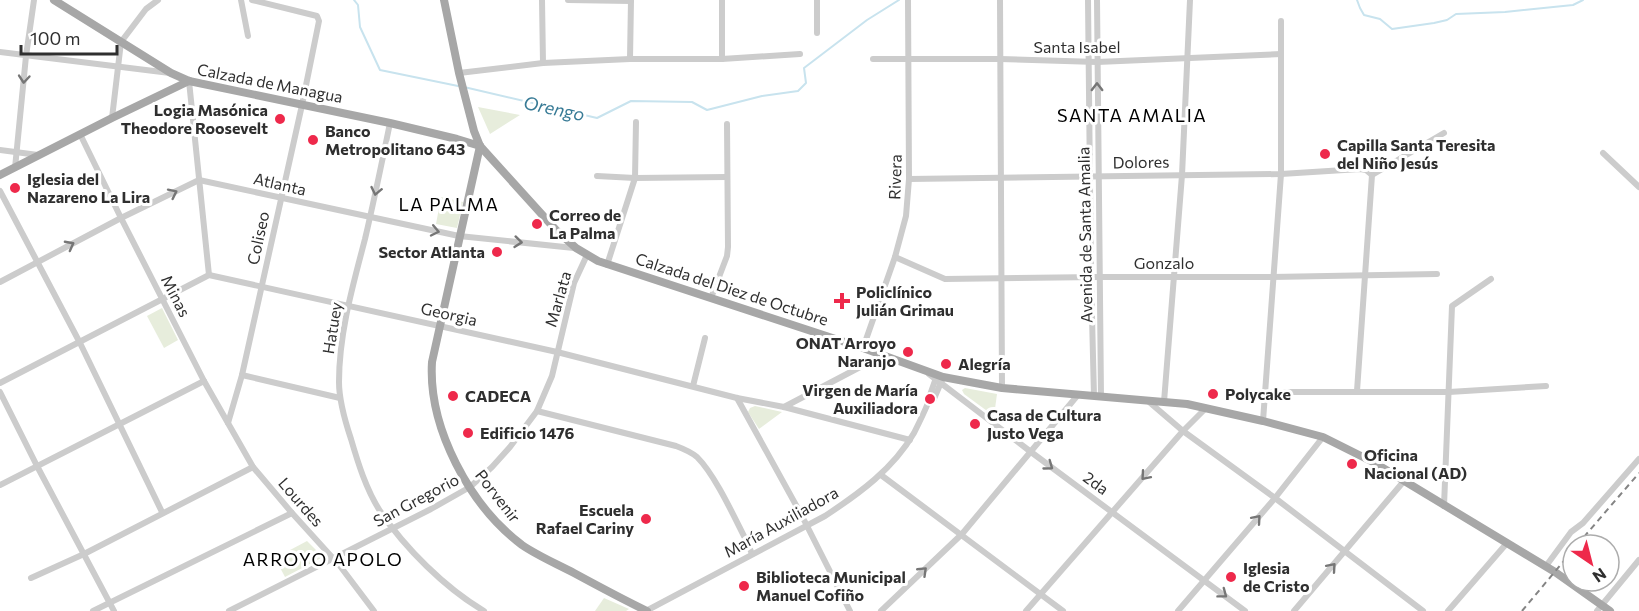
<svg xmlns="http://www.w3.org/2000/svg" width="1639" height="611" font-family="Commissioner,sans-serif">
  <rect width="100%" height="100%" fill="#fff"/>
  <!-- green -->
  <g fill="#e7eddc">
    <path d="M478 107 520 115 490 134Z"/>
    <path d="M441 197 463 202 457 228 436 224Z"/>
    <path d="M162 308 178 340 164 348 147 316Z"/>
    <path d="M965 388 997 394 994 416 964 394 962 390Z"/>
    <path d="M755 406 782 412 759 429 748 412 750 408Z"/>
    <path d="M307 541 323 557 285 577 275 558Z"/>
    <path d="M604 598 629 609 626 611H595Z"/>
  </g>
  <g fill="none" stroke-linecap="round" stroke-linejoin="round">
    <!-- stream -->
    <g stroke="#c8e3ee" stroke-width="2">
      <path d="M354 0 358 5 360 27 380 70 458 86"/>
      <path d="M1357 0 1360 8 1364 15 1380 19 1392 29 1434 23 1447 20 1456 14 1505 12 1573 5 1583 0"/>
      <path d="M464 87 597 118 631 101 692 102 707 110 762 96 798 91 806 83 804 68 867 20 899 0"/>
    </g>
    <!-- minor -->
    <g stroke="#ccc" stroke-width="6">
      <path d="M241 0 248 36"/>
      <path d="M542 0 543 63"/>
      <path d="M568 0 631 1"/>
      <path d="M1000 0 1002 388"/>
      <path d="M1088 0 1091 277 1094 396"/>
      <path d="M1097 0 1101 397"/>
      <path d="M817 33V0"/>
      <path d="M0 52 170 73"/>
      <path d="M630 59 631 0"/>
      <path d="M722 59V0"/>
      <path d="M873 59H1000L1097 62 1281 54"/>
      <path d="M459 73 543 63 630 59H722L800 54"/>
      <path d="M189 81 209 275"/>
      <path d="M112 118 121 42 146 9 158 0"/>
      <path d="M390 123C382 162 374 201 365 239 353 285 339 333 339 382 339 401 345 421 351 439 358 463 366 489 380 511 405 548 445 588 484 611"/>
      <path d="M80 134 121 218 204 381 253 467 292 513 340 566 374 611"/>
      <path d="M0 150 38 155"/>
      <path d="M1603 153 1639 187"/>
      <path d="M15 168 26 56 34 0"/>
      <path d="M1372 175 1444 133"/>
      <path d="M597 176 635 178 727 177"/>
      <path d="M909 179 1281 174 1360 169 1366 170 1372 175"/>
      <path d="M0 191 80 343 162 512"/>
      <path d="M895 257 945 279 1098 277H1272L1437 274"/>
      <path d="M607 265 635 178 636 122"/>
      <path d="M0 282 121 218 199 180 459 236 574 248"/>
      <path d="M711 298 727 256 728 247 727 124"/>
      <path d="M863 348 895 257 906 216 909 179 908 0"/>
      <path d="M929 374 1031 452 1245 611"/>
      <path d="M242 375 340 398"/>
      <path d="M0 383 209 275 557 352 737 398 784 407 910 440"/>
      <path d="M693 386 705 338"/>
      <path d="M1357 391 1372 175"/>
      <path d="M0 392 37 466 114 611"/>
      <path d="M1266 392H1449L1546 386"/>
      <path d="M737 398 802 516 850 611"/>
      <path d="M1148 401 1183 431 1275 498 1423 611"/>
      <path d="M1164 402 1182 175 1190 0"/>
      <path d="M928 403 933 401 942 380"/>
      <path d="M784 407 883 355"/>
      <path d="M537 411 676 446C684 449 691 452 697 457 716 476 735 519 748 544L752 554"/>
      <path d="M1263 421 1281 174V21"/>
      <path d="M228 423 242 375 302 105 319 21 317 16 252 0"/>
      <path d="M881 475 1063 611"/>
      <path d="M0 485 204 381"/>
      <path d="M1444 506 1452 306 1491 279"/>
      <path d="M1546 566 1571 532 1583 523 1639 459"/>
      <path d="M31 578 84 554 253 467"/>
      <path d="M93 611 292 513"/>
      <path d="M229 611 431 509 470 487 492 467 510 447 537 411 552 376 574 283 587 255"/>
      <path d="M646 611 825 516C860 493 893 469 914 433 919 423 924 413 928 403L927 399 930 395 937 375"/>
      <path d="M881 611 962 534 1077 396"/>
      <path d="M1026 611 1183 431 1206 408"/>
      <path d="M1178 611 1275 498 1323 437"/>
      <path d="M1294 611 1404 481"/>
      <path d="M1448 611 1507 543"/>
      <path d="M1597 611 1639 560"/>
    </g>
    <!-- major -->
    <g stroke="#a7a7a7" stroke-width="8">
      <path d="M54 0 171 73 189 81 390 123 457 139 480 146"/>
      <path d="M444 0 459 73 474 131 480 146 556 230 576 248 598 261 863 348 943 377 1002 388 1187 404 1263 421 1323 437 1373 462 1507 543 1555 572 1610 611"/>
      <path d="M480 146 432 362C428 428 470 506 522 545 538 556 557 564 574 573 598 586 622 599 647 611"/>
      <path d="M0 175 112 118 189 81"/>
    </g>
    <!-- rail -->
    <g stroke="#848484" stroke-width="2" stroke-dasharray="6 4.5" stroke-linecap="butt">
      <path d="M1577 545 1639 473"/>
      <path d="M1522 611 1573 550"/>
    </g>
  </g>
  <!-- one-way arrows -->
  <defs><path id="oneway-chevron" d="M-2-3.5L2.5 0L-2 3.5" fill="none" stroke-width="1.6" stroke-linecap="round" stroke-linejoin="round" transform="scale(1.5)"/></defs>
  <g stroke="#767676">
    <use href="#oneway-chevron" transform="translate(24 79) rotate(95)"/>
    <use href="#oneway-chevron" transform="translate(1097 87) rotate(-90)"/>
    <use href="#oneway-chevron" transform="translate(376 191) rotate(102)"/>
    <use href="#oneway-chevron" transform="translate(173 193) rotate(-26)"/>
    <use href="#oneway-chevron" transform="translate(435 231) rotate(12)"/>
    <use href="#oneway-chevron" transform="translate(518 242) rotate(6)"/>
    <use href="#oneway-chevron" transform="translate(70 245) rotate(-28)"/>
    <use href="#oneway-chevron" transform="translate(1049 466) rotate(36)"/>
    <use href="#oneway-chevron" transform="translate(1145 476) rotate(131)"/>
    <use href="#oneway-chevron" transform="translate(1257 519) rotate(-49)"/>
    <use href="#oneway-chevron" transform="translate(1332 567) rotate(-49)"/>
    <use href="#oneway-chevron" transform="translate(923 571) rotate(-44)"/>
    <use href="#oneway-chevron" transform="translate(1223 594) rotate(37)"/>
  </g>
  <!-- markers -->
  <g fill="#ee294b" stroke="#fff" stroke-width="2">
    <circle cx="280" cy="119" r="6"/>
    <circle cx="313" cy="140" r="6"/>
    <circle cx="1325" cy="154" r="6"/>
    <circle cx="15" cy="188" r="6"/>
    <circle cx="537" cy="224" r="6"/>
    <circle cx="497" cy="252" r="6"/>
    <path d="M839 292h6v6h6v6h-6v6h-6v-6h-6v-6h6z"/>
    <circle cx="908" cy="352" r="6"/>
    <circle cx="946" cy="364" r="6"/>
    <circle cx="1213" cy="394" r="6"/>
    <circle cx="453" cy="396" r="6"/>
    <circle cx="930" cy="399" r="6"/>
    <circle cx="975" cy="424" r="6"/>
    <circle cx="468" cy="433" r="6"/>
    <circle cx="1352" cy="464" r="6"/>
    <circle cx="646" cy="519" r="6"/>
    <circle cx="1231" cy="577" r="6"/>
    <circle cx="744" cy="586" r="6"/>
  </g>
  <g text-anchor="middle" stroke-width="6" stroke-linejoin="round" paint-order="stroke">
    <!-- street labels -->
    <g font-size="16" fill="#2f2f2f" stroke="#fff">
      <text x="1077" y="53">Santa Isabel</text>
      <text transform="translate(270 83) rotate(11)" y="6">Calzada de Managua</text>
      <text transform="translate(1141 162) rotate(-1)" y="6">Dolores</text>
      <text transform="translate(895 177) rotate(-88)" y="6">Rivera</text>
      <text transform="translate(280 184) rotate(13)" y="6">Atlanta</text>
      <text transform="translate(1085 235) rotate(-91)" y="6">Avenida de Santa Amalia</text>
      <text transform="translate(258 238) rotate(-78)" y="6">Coliseo</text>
      <text x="1164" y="269">Gonzalo</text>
      <text transform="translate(732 289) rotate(18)" y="6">Calzada del Diez de Octubre</text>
      <text transform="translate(176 296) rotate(63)" y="6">Minas</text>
      <text transform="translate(558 299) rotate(-74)" y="6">Marlata</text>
      <text transform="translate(449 314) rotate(13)" y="6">Georgia</text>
      <text transform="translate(332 328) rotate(-81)" y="6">Hatuey</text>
      <text transform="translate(1096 483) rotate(36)" y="6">2da</text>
      <text transform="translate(498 496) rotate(52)" y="6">Porvenir</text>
      <text transform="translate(416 500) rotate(-28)" y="6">San Gregorio</text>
      <text transform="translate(301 502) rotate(49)" y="6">Lourdes</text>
      <text transform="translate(781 522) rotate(-29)" y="6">María Auxiliadora</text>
    </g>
    <!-- poi labels -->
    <g font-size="16" font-weight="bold" fill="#2f2f2f" stroke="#fff" text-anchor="start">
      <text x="268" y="116" text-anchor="end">Logia Masónica<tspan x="268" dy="18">Theodore Roosevelt</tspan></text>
      <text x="325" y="137">Banco<tspan x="325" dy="18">Metropolitano 643</tspan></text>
      <text x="1337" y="151">Capilla Santa Teresita<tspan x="1337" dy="18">del Niño Jesús</tspan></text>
      <text x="27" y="185">Iglesia del<tspan x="27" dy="18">Nazareno La Lira</tspan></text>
      <text x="549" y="221">Correo de<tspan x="549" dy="18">La Palma</tspan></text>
      <text x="485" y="258" text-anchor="end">Sector Atlanta</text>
      <text x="856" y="298">Policlínico<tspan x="856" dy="18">Julián Grimau</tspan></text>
      <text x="896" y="349" text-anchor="end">ONAT Arroyo<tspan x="896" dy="18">Naranjo</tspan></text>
      <text x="958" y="370">Alegría</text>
      <text x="918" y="396" text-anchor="end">Virgen de María<tspan x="918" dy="18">Auxiliadora</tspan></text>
      <text x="1225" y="400">Polycake</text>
      <text x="465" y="402">CADECA</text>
      <text x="987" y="421">Casa de Cultura<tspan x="987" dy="18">Justo Vega</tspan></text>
      <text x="480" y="439">Edificio 1476</text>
      <text x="1364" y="461">Oficina<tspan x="1364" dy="18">Nacional (AD)</tspan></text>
      <text x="634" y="516" text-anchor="end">Escuela<tspan x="634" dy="18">Rafael Cariny</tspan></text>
      <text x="1243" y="574">Iglesia<tspan x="1243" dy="18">de Cristo</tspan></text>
      <text x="756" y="583">Biblioteca Municipal<tspan x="756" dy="18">Manuel Cofiño</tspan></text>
    </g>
    <!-- water labels -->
    <g font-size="18" font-style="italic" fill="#387b96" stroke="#fff">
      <text transform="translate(554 109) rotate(12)" y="6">Orengo</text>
    </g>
    <!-- neighbourhood labels -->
    <g font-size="18" letter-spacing="1.5" fill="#000" stroke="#fff">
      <text x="1132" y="122">SANTA AMALIA</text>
      <text x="449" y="211">LA PALMA</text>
      <text x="323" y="566">ARROYO APOLO</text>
    </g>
  </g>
  <!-- north arrow -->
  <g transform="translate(1591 563) rotate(145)"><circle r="28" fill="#ffffff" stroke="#acacac" stroke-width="1.5"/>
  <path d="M0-4.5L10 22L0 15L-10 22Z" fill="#ee294b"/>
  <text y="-9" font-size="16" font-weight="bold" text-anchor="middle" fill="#2f2f2f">N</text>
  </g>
  <!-- scale -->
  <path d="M21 45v9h96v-9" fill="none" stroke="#2f2f2f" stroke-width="3"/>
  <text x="30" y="45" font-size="18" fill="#2f2f2f" stroke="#ffffff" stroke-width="4.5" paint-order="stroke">100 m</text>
</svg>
